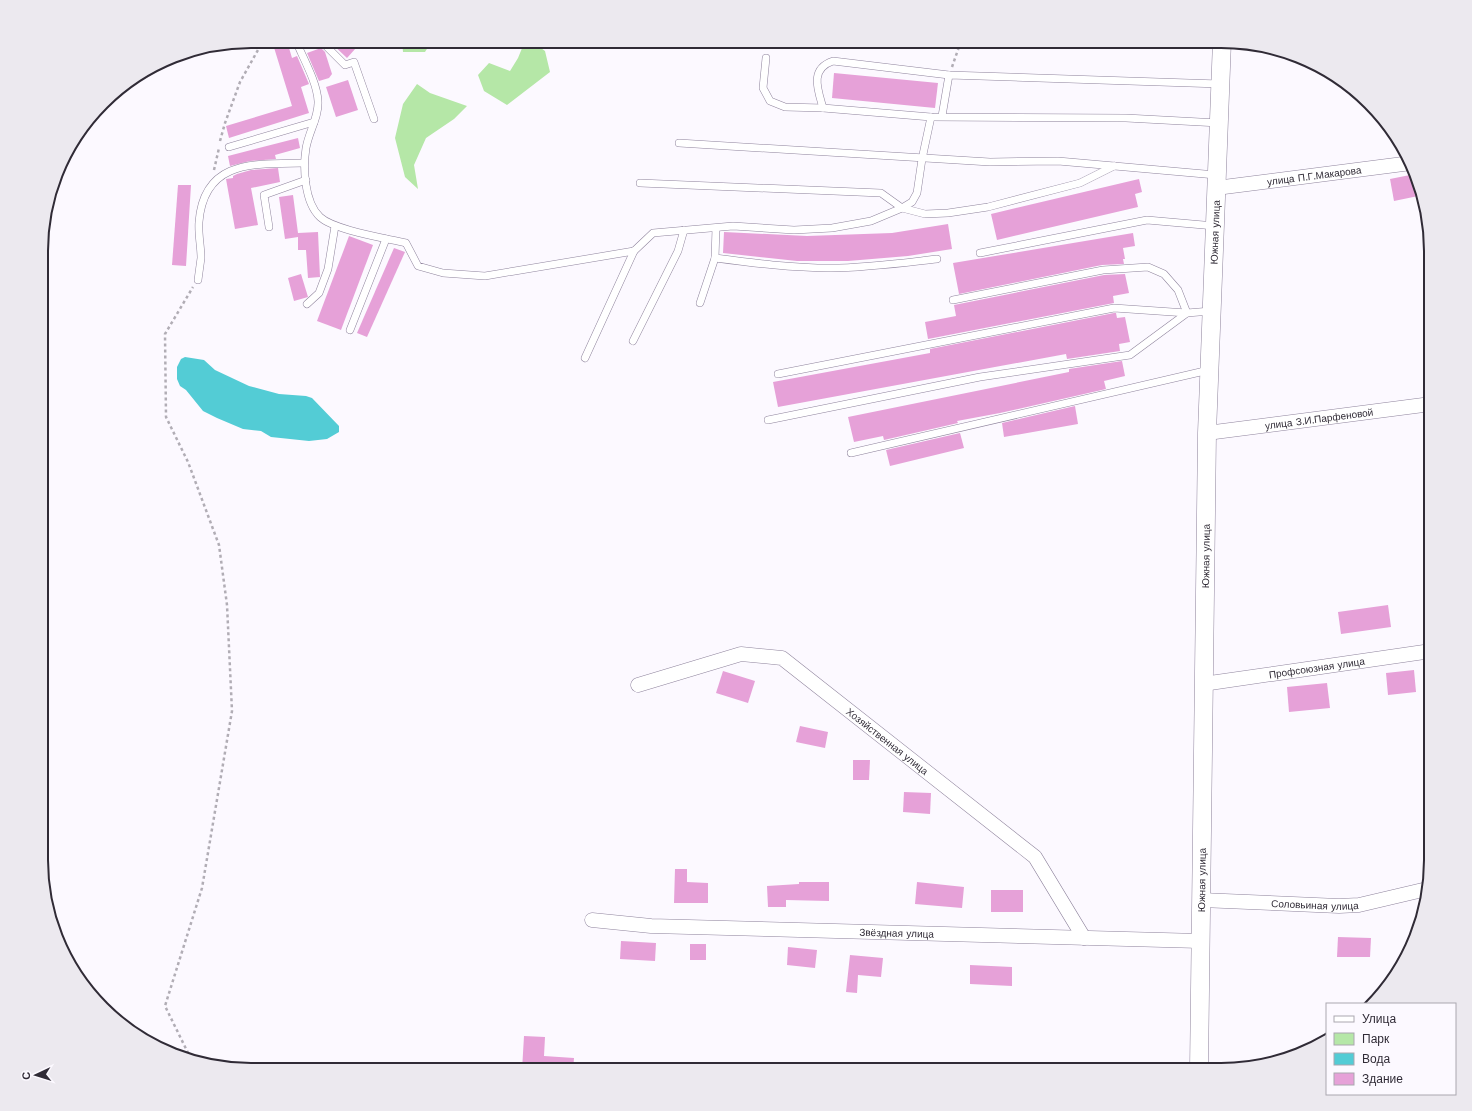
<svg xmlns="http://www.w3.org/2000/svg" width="1472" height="1111" font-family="'Work Sans',sans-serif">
  <rect width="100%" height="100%" fill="#fcf9ff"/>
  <!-- green -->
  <g fill="#b5e7a7">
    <path d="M402 41H432L425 52H403Z"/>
    <path d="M525 41H531L545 51 550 72 507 105 484 91 478 75 489 63 510 71 518 58Z"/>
    <path d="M417 84 430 93 467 106 454 119 426 138 414 165 418 189 405 177 395 138 403 104Z"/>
  </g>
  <!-- water -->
  <path fill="#53ccd5" d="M185 357 204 360 215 370 249 386 279 394 306 396 312 398 339 426V432L327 439 309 441 271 437 261 431 243 429 217 418 203 411 186 390 180 386 177 379V367L181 359Z"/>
  <!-- building -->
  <g fill="#e6a1d8">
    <path d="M272 41H287L292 58 297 56 309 84 301 87 309 113 229 138 226 126 292 106Z"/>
    <path d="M329 41H349L356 48 347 58Z"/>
    <path d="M321 48 325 52 332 74 329 78 319 81 307 53Z"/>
    <path d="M834 73 938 83 935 108 832 98Z"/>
    <path d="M348 80 358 110 336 117 326 87Z"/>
    <path d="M298 138 300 148 275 155 276 159 250 161 230 166 228 156Z"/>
    <path d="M278 168 280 182 251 188 258 225 235 229 226 179 233 178V176L237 174 251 170Z"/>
    <path d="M1415 174 1423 195 1394 201 1390 179Z"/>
    <path d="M1139 179 1142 192 1135 194 1138 207 997 240 991 214Z"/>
    <path d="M178 185H191L186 266 172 265Z"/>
    <path d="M293 195 298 233 318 232 320 277 308 278 306 250H298V237L285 239 279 197Z"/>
    <path d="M948 224 952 249 908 256 848 261H797L723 253 724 232 807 236 892 233Z"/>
    <path d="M1133 233 1135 246 1123 248 1125 259H1123L1124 264 1102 265 959 294 953 263Z"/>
    <path d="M349 236 373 245 341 330 317 321Z"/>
    <path d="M394 248 405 252 367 337 357 333Z"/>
    <path d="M301 274 308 297 294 301 288 278Z"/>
    <path d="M1125 274 1129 293 1113 296 1114 303 928 339 925 322 956 316 954 305 1104 275Z"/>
    <path d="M1114 313H1116L1117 318 1125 317 1130 342 1119 344 1120 351 1067 359 1066 354 778 407 773 382 930 353V349Z"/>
    <path d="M1122 361 1125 376 1104 381 1106 389 1000 413 957 421 958 423 884 440 883 436 854 442 848 417 1069 372V369Z"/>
    <path d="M1075 406 1078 424 1004 437 1002 423Z"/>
    <path d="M960 433 964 448 890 466 886 450Z"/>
    <path d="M1388 605 1391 627 1341 634 1338 612Z"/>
    <path d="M1414 670 1416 692 1388 695 1386 673Z"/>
    <path d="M723 671 755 681 748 703 716 693Z"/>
    <path d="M1327 683 1330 708 1289 712 1287 687Z"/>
    <path d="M800 726 828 732 825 748 796 742Z"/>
    <path d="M853 760H870L869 780H853Z"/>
    <path d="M904 792 931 793 930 814 903 812Z"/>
    <path d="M675 869H687V882L708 883V903H674Z"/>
    <path d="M799 882H829V901L786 900V907H768L767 886 799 884Z"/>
    <path d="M917 882 964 887 962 908 915 904Z"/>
    <rect x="991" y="890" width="32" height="22"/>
    <path d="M1338 937 1371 938 1370 957H1337Z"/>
    <path d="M621 941 656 943 655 961 620 959Z"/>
    <rect x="690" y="944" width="16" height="16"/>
    <path d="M788 947 817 950 815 968 787 965Z"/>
    <path d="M850 955 883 958 881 977 858 975 857 993 846 992Z"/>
    <path d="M970 965 1012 967V986L970 984Z"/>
    <path d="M524 1036 545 1037 544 1056 574 1058 573 1070H522Z"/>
  </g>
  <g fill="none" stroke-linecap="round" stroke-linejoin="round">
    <!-- service casing -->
    <g stroke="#8f849d" stroke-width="8">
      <g id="service">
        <path d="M296 41C303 58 317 82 318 101 319 117 309 131 306 148 303 167 304 202 320 217 334 230 385 238 406 243L418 266 443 273 485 276 634 251 653 233 733 226 794 230 832 228 871 221 902 208 912 202 917 193 922 159 931 117"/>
        <path d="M321 41 345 65 354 62 374 119"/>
        <path d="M766 58 763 88 770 101 785 107 823 108 931 117 1126 118 1219 123"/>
        <path d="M823 108C818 90 809 69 833 61L949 75"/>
        <path d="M942 116 949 75 1220 84"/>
        <path d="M679 143 990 162 1058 161 1216 175"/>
        <path d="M229 147 314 122"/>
        <path d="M640 183 881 193 902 208 925 214 948 213 988 207 1080 183 1114 166"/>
        <path d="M269 227 264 195 306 180"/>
        <path d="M980 253 1147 220 1215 226"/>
        <path d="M715 258C753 263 792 268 831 268 866 268 902 263 937 259"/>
        <path d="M198 280C199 273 200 265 201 258 201 246 198 234 199 222 204 159 255 164 304 163"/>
        <path d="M700 303 715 258 716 228"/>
        <path d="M307 304 319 293 328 269 335 226"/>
        <path d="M350 330 386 239"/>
        <path d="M633 341 678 251 684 230"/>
        <path d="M585 358 634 251"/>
        <path d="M778 374 1114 308 1187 313 1211 311"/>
        <path d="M768 420 980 377 1130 355 1187 313 1178 290 1164 274 1148 267 1103 270 953 300"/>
        <path d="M851 453 1209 370"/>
      </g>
    </g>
    <!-- minor casing -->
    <g stroke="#8f849d" stroke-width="15">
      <g id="minor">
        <path id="s1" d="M1216 188 1411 163"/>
        <path id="s2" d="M1207 433 1431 404"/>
        <path id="s3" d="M1203 684 1431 651"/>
        <path id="s4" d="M638 685 741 654 782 658 1035 857 1084 938"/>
        <path id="s5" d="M1201 900 1339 906 1359 905 1427 889"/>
        <path id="s6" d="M592 920 651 926 1200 941"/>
      </g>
    </g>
    <!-- tertiary casing -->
    <g stroke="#8f849d" stroke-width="19">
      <g id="tertiary">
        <path id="s7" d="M1199 1070 1207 433 1222 41"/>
      </g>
    </g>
    <!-- path -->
    <g stroke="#b1adb5" stroke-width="2.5" stroke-dasharray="3 3" stroke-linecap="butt">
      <path d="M952 67 961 41"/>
      <path d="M220 141 225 123 240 82 263 41"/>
      <path d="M214 170 219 148"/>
      <path d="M43 231 45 230"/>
      <path d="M191 1059 165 1006 202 888 232 711 227 605 219 545 188 462 166 417 165 334 193 287"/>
    </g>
    <!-- service -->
    <use href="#service" stroke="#fff" stroke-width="7"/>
    <!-- minor -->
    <use href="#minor" stroke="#fff" stroke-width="14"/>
    <!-- tertiary -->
    <use href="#tertiary" stroke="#fff" stroke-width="18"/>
  </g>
  <g text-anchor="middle" stroke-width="3.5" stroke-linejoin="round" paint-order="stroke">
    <!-- street labels -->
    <g font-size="10" fill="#302b36" stroke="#fcf9ff">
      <text dy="4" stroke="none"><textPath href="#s1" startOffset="99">улица П.Г.Макарова</textPath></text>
      <text dy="4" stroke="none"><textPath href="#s7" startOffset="838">Южная улица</textPath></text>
      <text dy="4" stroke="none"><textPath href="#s2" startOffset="113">улица З.И.Парфеновой</textPath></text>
      <text dy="4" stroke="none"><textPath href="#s7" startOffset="514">Южная улица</textPath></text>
      <text dy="4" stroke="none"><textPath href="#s3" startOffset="115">Профсоюзная улица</textPath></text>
      <text dy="4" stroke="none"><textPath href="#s4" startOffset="283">Хозяйственная улица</textPath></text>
      <text dy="4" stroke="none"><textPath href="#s7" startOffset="190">Южная улица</textPath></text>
      <text dy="4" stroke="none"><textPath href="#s5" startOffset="114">Соловьиная улица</textPath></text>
      <text dy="4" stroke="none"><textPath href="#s6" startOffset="305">Звёздная улица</textPath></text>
    </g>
  </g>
  <!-- crop -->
  <path d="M0 0H1472V1111H0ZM251 48H1221A203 203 0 0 1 1424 251V860A203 203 0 0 1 1221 1063H251A203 203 0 0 1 48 860V251A203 203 0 0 1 251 48Z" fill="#ece9ef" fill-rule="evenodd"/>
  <path fill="none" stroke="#302b36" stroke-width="2" d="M251 48H1221A203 203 0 0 1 1424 251V860A203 203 0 0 1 1221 1063H251A203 203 0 0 1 48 860V251A203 203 0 0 1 251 48Z"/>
  <!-- legend -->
  <rect x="1326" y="1003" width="130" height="92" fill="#fcf9ff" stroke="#aaa7af"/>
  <rect x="1334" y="1016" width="20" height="6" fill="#ffffff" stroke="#aaa7af"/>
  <text x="1362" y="1023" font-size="12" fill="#302b36">Улица</text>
  <rect x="1334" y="1033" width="20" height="12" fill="#b5e7a7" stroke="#aaa7af"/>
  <text x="1362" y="1043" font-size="12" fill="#302b36">Парк</text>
  <rect x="1334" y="1053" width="20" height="12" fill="#53ccd5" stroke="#aaa7af"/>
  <text x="1362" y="1063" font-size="12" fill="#302b36">Вода</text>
  <rect x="1334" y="1073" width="20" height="12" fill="#e6a1d8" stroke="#aaa7af"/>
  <text x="1362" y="1083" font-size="12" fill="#302b36">Здание</text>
  <!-- north arrow -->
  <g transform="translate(36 1075) rotate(266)" stroke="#fcf9ff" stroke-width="3" paint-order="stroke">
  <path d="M0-3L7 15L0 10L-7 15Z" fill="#302b36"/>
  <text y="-6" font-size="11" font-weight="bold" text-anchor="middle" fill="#302b36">С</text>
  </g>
</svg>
